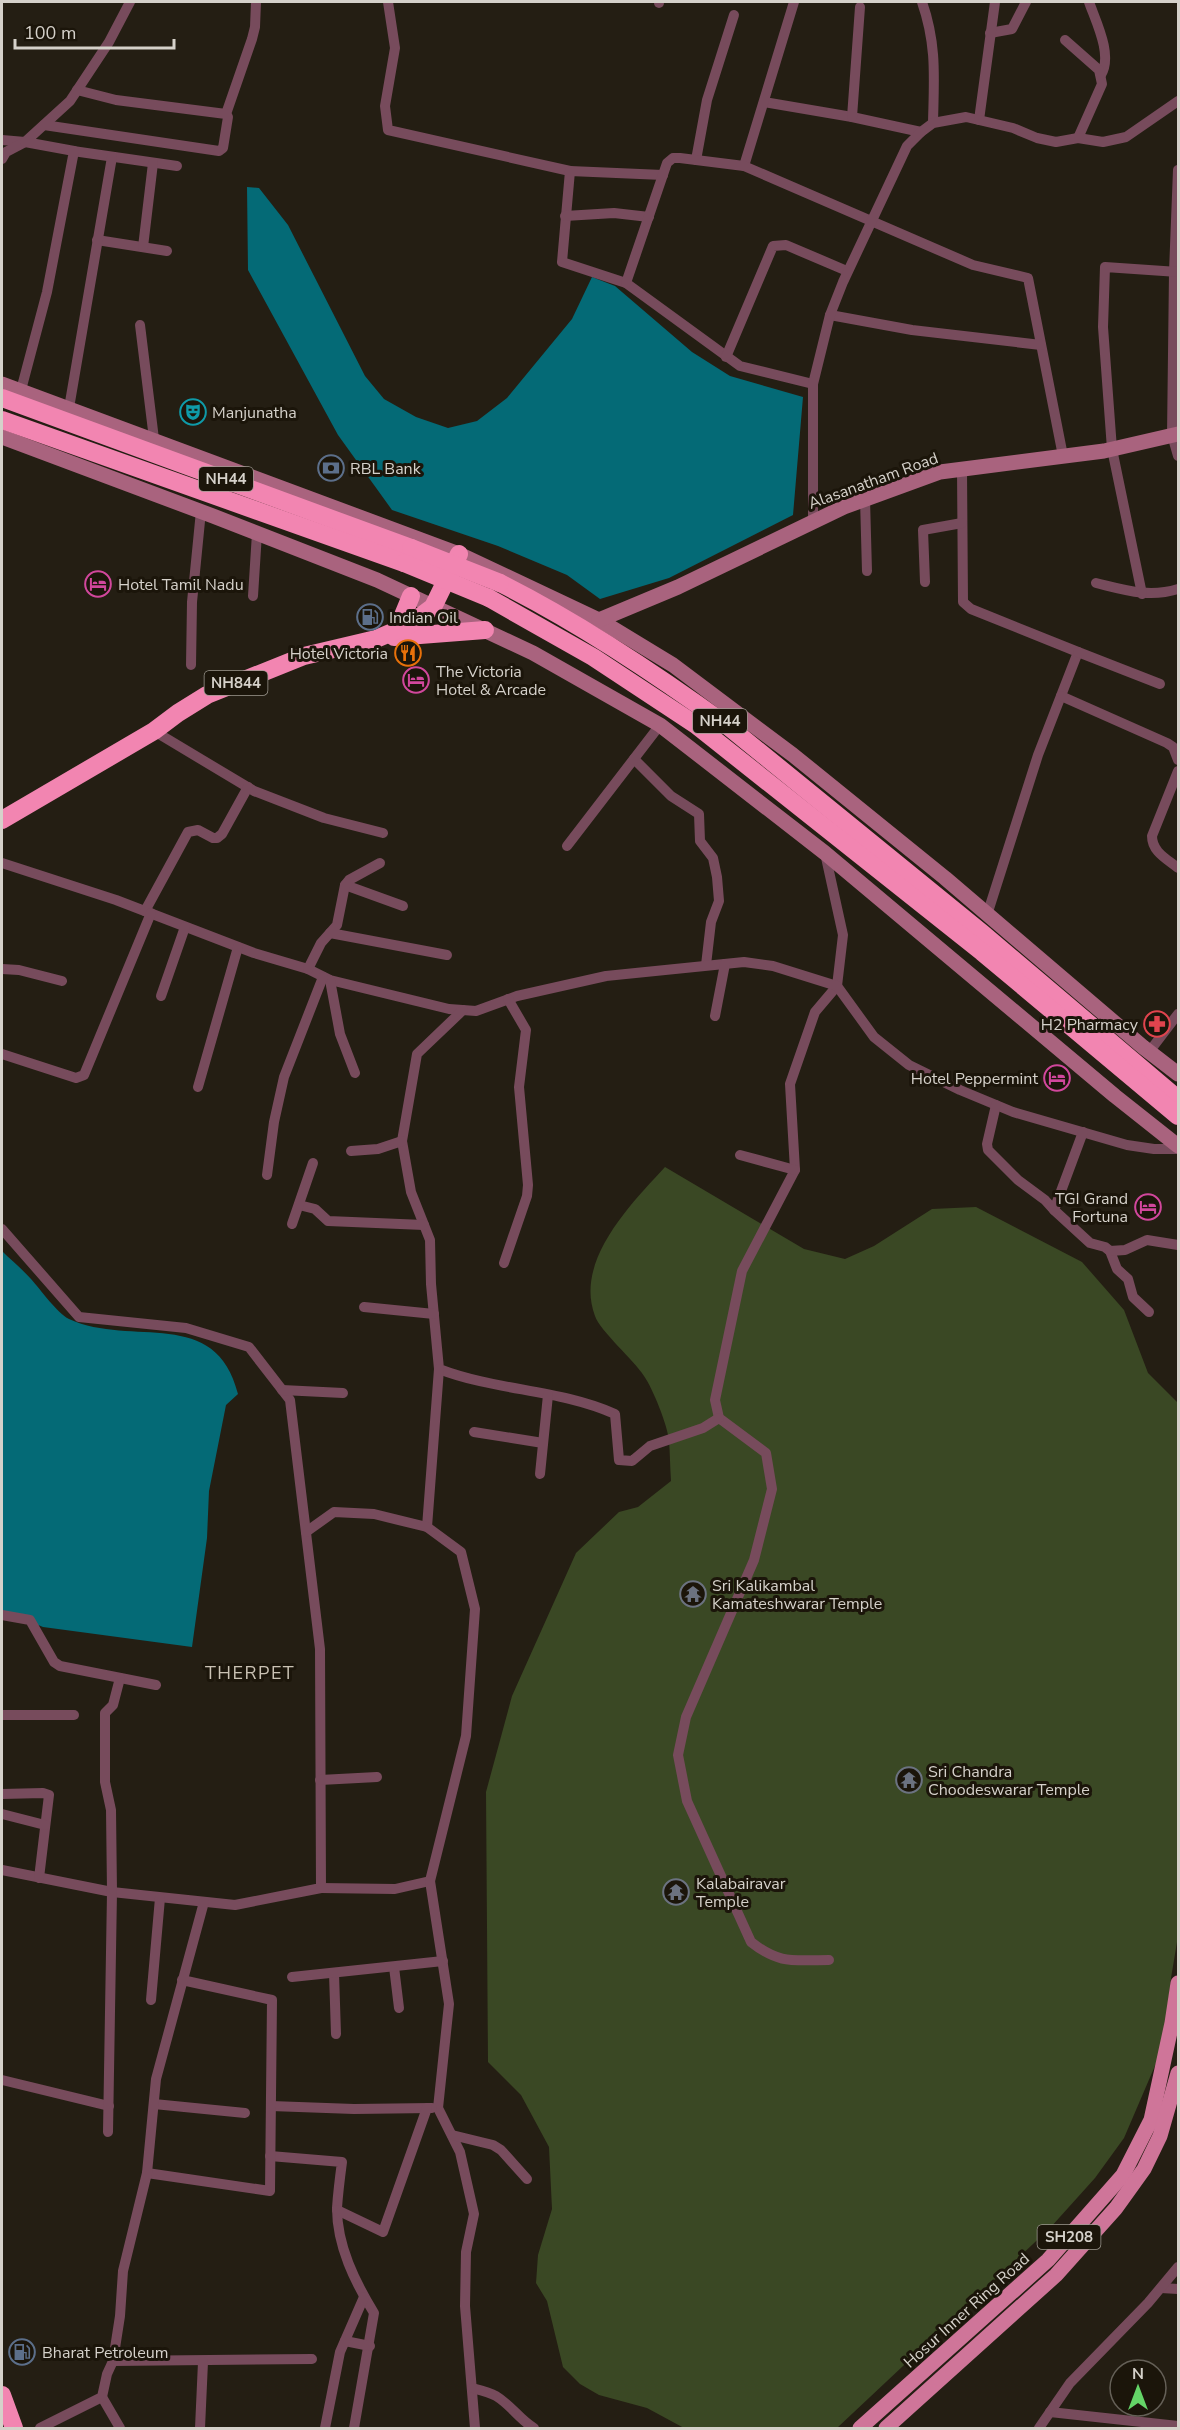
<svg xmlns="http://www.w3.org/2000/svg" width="1180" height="2430" font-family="'Nunito Sans',sans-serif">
  <rect width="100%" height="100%" fill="#241e13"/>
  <!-- green -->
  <path fill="#3a4824" d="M665 1167 804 1249 845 1259 874 1246 932 1209 976 1207 1082 1262 1124 1310 1148 1373 1178 1403V1936L1171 1978 1163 2047 1124 2138 1095 2178 1050 2228 837 2428H684L647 2408 599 2395 580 2384 563 2367 547 2301 536 2283 538 2255 552 2209 549 2147 521 2095 488 2062 486 1792 512 1696 576 1553 619 1512 638 1507 671 1481C670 1467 670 1453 669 1440 667 1424 653 1389 644 1376 634 1360 600 1331 595 1316 574 1261 631 1204 665 1167Z"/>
  <!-- water -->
  <g fill="#046a76">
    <path d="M247 187 259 188 288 225 365 376 384 399 416 417 448 428 477 421 507 398 572 319 592 277 615 286 692 352 730 376 803 397 793 515 669 578 600 599 567 575 498 546 392 510 338 435 248 270Z"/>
    <path d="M2 1251C11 1260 22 1269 31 1279 41 1290 57 1313 69 1319 132 1348 216 1305 238 1394L226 1405 209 1491 207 1538 192 1647 43 1627 2 1610Z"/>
  </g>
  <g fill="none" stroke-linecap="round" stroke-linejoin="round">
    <!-- street -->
    <g stroke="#774b5c" stroke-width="10">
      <path d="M388 2 395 48 385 106 388 130 570 171"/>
      <path d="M922 2C937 45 934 78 933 123"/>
      <path d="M1089 2C1096 22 1113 55 1101 75"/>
      <path d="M659 3V2"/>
      <path d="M990 33 1012 29 1026 2"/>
      <path d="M1065 40 1099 70 1102 84 1078 138"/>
      <path d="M764 102 852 117 921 132"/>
      <path d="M226 114 252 39 255 27 256 2"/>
      <path d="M852 117 860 7"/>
      <path d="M979 120 995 2"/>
      <path d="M44 125 219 151 223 148 228 117 226 114 116 100 77 90"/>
      <path d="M2 140 25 142"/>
      <path d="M73 151 177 166"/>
      <path d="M2 159 6 152 25 142"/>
      <path d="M696 160 707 100 734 15"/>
      <path d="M744 166 794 2"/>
      <path d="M1178 170 1174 272 1172 435 1178 456"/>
      <path d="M663 175 570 171 562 262 626 283 740 366 813 384"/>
      <path d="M565 216 614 213 649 217"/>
      <path d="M97 240 167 251"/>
      <path d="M143 247 153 163"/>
      <path d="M626 283 667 163 673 158H680L744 166 973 265 1028 278 1063 456"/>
      <path d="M830 315 912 330 1041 345"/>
      <path d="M140 325 154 439"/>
      <path d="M726 357 773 246 786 245 847 271"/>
      <path d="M21 390 47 292 74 151 25 142 70 101 109 42 130 2"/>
      <path d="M69 408 112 157"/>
      <path d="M962 469 963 602 971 609 1078 652 1038 755 987 915"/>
      <path d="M865 499 867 571"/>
      <path d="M813 520V384L830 315 843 282 907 146 921 132 933 123 966 117 1013 128 1037 138 1056 142 1078 138 1103 142 1126 137 1178 101"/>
      <path d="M925 582 923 530 962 523"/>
      <path d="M1096 583C1125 590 1149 598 1178 589"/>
      <path d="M1142 594 1112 449 1103 327 1105 267 1178 272"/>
      <path d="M253 596 257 533"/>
      <path d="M1078 652 1160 684"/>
      <path d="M191 665 192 602 201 511"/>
      <path d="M1061 696 1167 743 1173 747 1178 760"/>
      <path d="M154 731 254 791 324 818 383 833"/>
      <path d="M634 759 671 796 699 814 700 841 713 858 717 877 719 901 711 922 706 965"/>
      <path d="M1178 771 1152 836C1152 852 1167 859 1178 868"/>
      <path d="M567 846 660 725"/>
      <path d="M825 853 843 935 837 986 815 1012 790 1084 795 1170 742 1271 715 1400 719 1418 766 1453 772 1489 754 1560 686 1717 678 1755 687 1801 751 1942C780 1965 794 1960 829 1960"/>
      <path d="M2 863 116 900 254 953 308 969 330 980 449 1009 476 1011 517 996 606 976 744 962 773 966 837 986 874 1037 909 1065 960 1090 1013 1112 1127 1145 1154 1149H1178"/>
      <path d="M345 885 403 906"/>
      <path d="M145 911 188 832 198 830 213 838H217L222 834 248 787"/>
      <path d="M330 933 447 955"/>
      <path d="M2 969 19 970 62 981"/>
      <path d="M308 969 321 943 337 925 345 885 349 880 380 863"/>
      <path d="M330 980 340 1034 355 1073"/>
      <path d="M161 996 185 927"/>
      <path d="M463 1010 417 1054 402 1141 411 1192 430 1240 431 1284 439 1369C496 1391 559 1389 615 1414L619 1460 632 1461 650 1446 703 1428 719 1418"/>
      <path d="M715 1016 725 964"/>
      <path d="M1149 1052 1178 1014"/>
      <path d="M2 1054 76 1078 84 1075 151 913"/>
      <path d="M198 1087 238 947"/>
      <path d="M996 1105 987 1144 988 1150 1018 1180 1045 1200 1054 1210"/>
      <path d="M1083 1132 1054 1210 1090 1243 1105 1247 1110 1251 1117 1269 1128 1279 1133 1297 1149 1312"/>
      <path d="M351 1151 378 1149 402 1141"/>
      <path d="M740 1155 795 1170"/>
      <path d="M267 1175 274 1122 284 1077 323 977"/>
      <path d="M299 1205 315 1209 328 1221 424 1225"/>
      <path d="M292 1224 313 1163"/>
      <path d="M2 1229 79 1317 186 1328 249 1347 290 1400 320 1649 321 1888 235 1905 112 1892 2 1870"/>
      <path d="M1110 1251 1125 1250 1147 1240 1178 1245"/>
      <path d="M504 1263 527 1196 528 1185 519 1087 526 1030 508 999"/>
      <path d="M364 1307 434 1314"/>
      <path d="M282 1390 343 1393"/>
      <path d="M474 1432 543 1443"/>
      <path d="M540 1474 548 1395"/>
      <path d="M427 1527 439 1369"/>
      <path d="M306 1532 334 1512 374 1514 427 1527 461 1552 475 1609 466 1736 430 1881 395 1889 321 1888"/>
      <path d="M2 1615 30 1620 54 1662 60 1666 156 1685"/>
      <path d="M2 1715H74"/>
      <path d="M320 1780 377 1777"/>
      <path d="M2 1794 43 1793 49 1795 39 1878"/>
      <path d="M2 1814 45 1825"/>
      <path d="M430 1881 449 2004 438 2108 460 2152 474 2214 466 2252 465 2306 475 2428"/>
      <path d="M394 1967 399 2008"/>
      <path d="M334 1973 336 2034"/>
      <path d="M292 1977 443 1961"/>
      <path d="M151 2000 160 1898"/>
      <path d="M2 2080 109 2106"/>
      <path d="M154 2104 245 2113"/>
      <path d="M271 2106 354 2109 432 2108"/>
      <path d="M108 2132 112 1892 111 1810 105 1782V1713L113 1705 120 1678"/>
      <path d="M452 2135 493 2145 501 2150 527 2179"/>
      <path d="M270 2156 342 2162C340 2177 338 2193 337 2208 337 2246 355 2282 374 2313L354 2428"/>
      <path d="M147 2173 270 2191 272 2000 182 1980"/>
      <path d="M337 2210 383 2232 427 2108"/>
      <path d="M1161 2288 1178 2289"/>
      <path d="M345 2341 370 2346"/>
      <path d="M113 2361 312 2359"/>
      <path d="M472 2388C480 2390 489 2392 496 2396 511 2405 520 2420 534 2428"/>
      <path d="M102 2397 120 2428"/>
      <path d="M1050 2412 1178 2426"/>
      <path d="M40 2428 102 2397 107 2374 113 2361 120 2316 123 2271 147 2173 156 2079 204 1902"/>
      <path d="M200 2428 203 2362"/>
      <path d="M325 2428 340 2352 364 2297"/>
      <path d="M1039 2428 1070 2383 1148 2303 1178 2267"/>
    </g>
    <!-- secondary -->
    <g stroke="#a9637e" stroke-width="15">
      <path d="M2 384 459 554 599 620 673 665 793 755 945 878 1143 1047 1178 1074"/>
      <path d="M2 437 213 516 377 580 533 653 660 725 825 853 1115 1096 1178 1146"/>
      <path d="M599 620 678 587 844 507 940 472 1104 451 1178 434"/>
    </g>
    <!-- primary -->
    <g stroke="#cf7599" stroke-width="15">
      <path d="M860 2428 1048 2260 1123 2175 1151 2120 1172 2023 1178 1983"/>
      <path d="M886 2428 1056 2275 1116 2208 1144 2169 1160 2136 1178 2073"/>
    </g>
    <!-- highway -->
    <g stroke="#f285b1" stroke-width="18">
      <path d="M2 398 411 548"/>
      <path d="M2 420 404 563"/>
      <path d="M500 583C580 623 656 674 729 727L982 933 1178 1099"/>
      <path d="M489 598 593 657 696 725 982 952 1178 1116"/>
      <path d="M397 630 411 596"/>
      <path d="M394 637 485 630"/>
      <path d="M2 820 154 731 178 713 207 695 304 656 376 639 409 625 433 607 459 554"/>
      <path d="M2 2395 14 2428"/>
    </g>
    <!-- highway-bridge -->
    <g stroke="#f285b1" stroke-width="18">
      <path d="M411 548 500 583"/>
      <path d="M404 563 489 598"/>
    </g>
  </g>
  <!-- icons -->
  <defs>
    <g id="theatre-ring" transform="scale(1.35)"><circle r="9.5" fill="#1b150a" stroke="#0f9aa8" stroke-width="1.5"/><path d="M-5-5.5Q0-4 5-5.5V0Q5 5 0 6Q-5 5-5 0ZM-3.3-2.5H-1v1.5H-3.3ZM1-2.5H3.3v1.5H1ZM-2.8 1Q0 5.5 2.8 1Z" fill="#0f9aa8"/></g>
    <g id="bank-ring" transform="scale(1.35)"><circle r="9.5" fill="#1b150a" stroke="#5c6f8a" stroke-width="1.5"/><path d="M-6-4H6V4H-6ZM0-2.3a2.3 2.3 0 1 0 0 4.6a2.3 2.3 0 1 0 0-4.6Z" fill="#5c6f8a"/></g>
    <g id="hotel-ring" transform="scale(1.35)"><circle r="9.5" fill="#1b150a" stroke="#d1479c" stroke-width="1.5"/><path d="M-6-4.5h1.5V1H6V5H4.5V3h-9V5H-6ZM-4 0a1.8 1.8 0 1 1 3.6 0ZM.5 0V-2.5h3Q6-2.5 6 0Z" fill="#d1479c"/></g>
    <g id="fuel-ring" transform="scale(1.35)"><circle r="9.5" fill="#1b150a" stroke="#5c6f8a" stroke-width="1.5"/><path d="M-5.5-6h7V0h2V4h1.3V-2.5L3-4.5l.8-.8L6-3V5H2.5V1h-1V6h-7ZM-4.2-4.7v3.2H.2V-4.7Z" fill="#5c6f8a"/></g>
    <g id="restaurant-ring" transform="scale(1.35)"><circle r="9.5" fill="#1b150a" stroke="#e8710a" stroke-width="1.5"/><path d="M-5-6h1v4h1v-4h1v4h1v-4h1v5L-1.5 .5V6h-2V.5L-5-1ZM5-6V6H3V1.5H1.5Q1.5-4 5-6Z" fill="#e8710a"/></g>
    <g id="pharmacy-ring" transform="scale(1.35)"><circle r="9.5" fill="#1b150a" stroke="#e0444e" stroke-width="1.5"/><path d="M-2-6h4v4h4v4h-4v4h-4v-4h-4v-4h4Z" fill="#e0444e"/></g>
    <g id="temple-ring" transform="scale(1.35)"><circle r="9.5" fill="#1b150a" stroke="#6b7280" stroke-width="1.5"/><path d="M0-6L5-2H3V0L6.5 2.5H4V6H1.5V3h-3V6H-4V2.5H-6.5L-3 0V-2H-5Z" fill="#6b7280"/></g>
  </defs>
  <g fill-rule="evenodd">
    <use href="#theatre-ring" x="193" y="412"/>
    <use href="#bank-ring" x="331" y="468"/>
    <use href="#hotel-ring" x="98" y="584"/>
    <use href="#fuel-ring" x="370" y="617"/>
    <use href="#restaurant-ring" x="408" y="653"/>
    <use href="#hotel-ring" x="416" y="680"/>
    <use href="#pharmacy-ring" x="1157" y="1024"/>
    <use href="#hotel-ring" x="1057" y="1078"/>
    <use href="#hotel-ring" x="1148" y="1207"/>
    <use href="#temple-ring" x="693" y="1594"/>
    <use href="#temple-ring" x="909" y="1780"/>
    <use href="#temple-ring" x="676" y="1892"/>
    <use href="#fuel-ring" x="22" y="2352"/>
  </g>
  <g text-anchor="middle" stroke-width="6" stroke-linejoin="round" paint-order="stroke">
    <!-- shield labels -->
    <g fill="#1b150a" stroke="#9d9990" stroke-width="1.5">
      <rect x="199" y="467" width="54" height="24" rx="4.5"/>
      <rect x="204.5" y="671" width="63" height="24" rx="4.5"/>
      <rect x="693" y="709" width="54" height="24" rx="4.5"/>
      <rect x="1037.5" y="2225" width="63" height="24" rx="4.5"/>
    </g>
    <g font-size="15" font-weight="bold" fill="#d5d1ca">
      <text x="226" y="484">NH44</text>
      <text x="236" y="688">NH844</text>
      <text x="720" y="726">NH44</text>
      <text x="1069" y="2242">SH208</text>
    </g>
    <!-- poi labels -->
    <g font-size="16" fill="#d5d1ca" stroke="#1b150a" text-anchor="start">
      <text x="212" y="418">Manjunatha</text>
      <text x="350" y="474">RBL Bank</text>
      <text x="118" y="590">Hotel Tamil Nadu</text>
      <text x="389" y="623">Indian Oil</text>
      <text x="388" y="659" text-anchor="end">Hotel Victoria</text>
      <text x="436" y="677">The Victoria<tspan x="436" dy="18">Hotel &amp; Arcade</tspan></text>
      <text x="1138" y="1030" text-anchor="end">H2 Pharmacy</text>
      <text x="1038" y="1084" text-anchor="end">Hotel Peppermint</text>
      <text x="1128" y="1204" text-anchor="end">TGI Grand<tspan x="1128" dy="18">Fortuna</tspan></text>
      <text x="712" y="1591">Sri Kalikambal<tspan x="712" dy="18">Kamateshwarar Temple</tspan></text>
      <text x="928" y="1777">Sri Chandra<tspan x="928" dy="18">Choodeswarar Temple</tspan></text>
      <text x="696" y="1889">Kalabairavar<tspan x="696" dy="18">Temple</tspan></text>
      <text x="42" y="2358">Bharat Petroleum</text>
    </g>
    <!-- street labels -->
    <g font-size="16" fill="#d5d1ca" stroke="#1b150a">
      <text transform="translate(873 480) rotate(-20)" y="6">Alasanatham Road</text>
      <text transform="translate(966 2310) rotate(-42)" y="6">Hosur Inner Ring Road</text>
    </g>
    <!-- neighbourhood labels -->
    <g font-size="18" letter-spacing="1.5" fill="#cac2b4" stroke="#1b150a">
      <text x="250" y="1679">THERPET</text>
    </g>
  </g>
  <!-- border -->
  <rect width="1180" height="2430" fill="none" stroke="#d5d1ca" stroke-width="6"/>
  <!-- north arrow -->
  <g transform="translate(1138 2388)"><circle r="28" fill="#1b150a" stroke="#656057" stroke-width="1.5"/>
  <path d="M0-4.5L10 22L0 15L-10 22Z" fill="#64d467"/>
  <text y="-9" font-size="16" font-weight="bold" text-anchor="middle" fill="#d5d1ca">N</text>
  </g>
  <!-- scale -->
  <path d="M15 39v9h159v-9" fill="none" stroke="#d5d1ca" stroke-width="3"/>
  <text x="24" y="39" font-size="18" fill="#d5d1ca" stroke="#1b150a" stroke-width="4.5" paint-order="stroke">100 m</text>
</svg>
